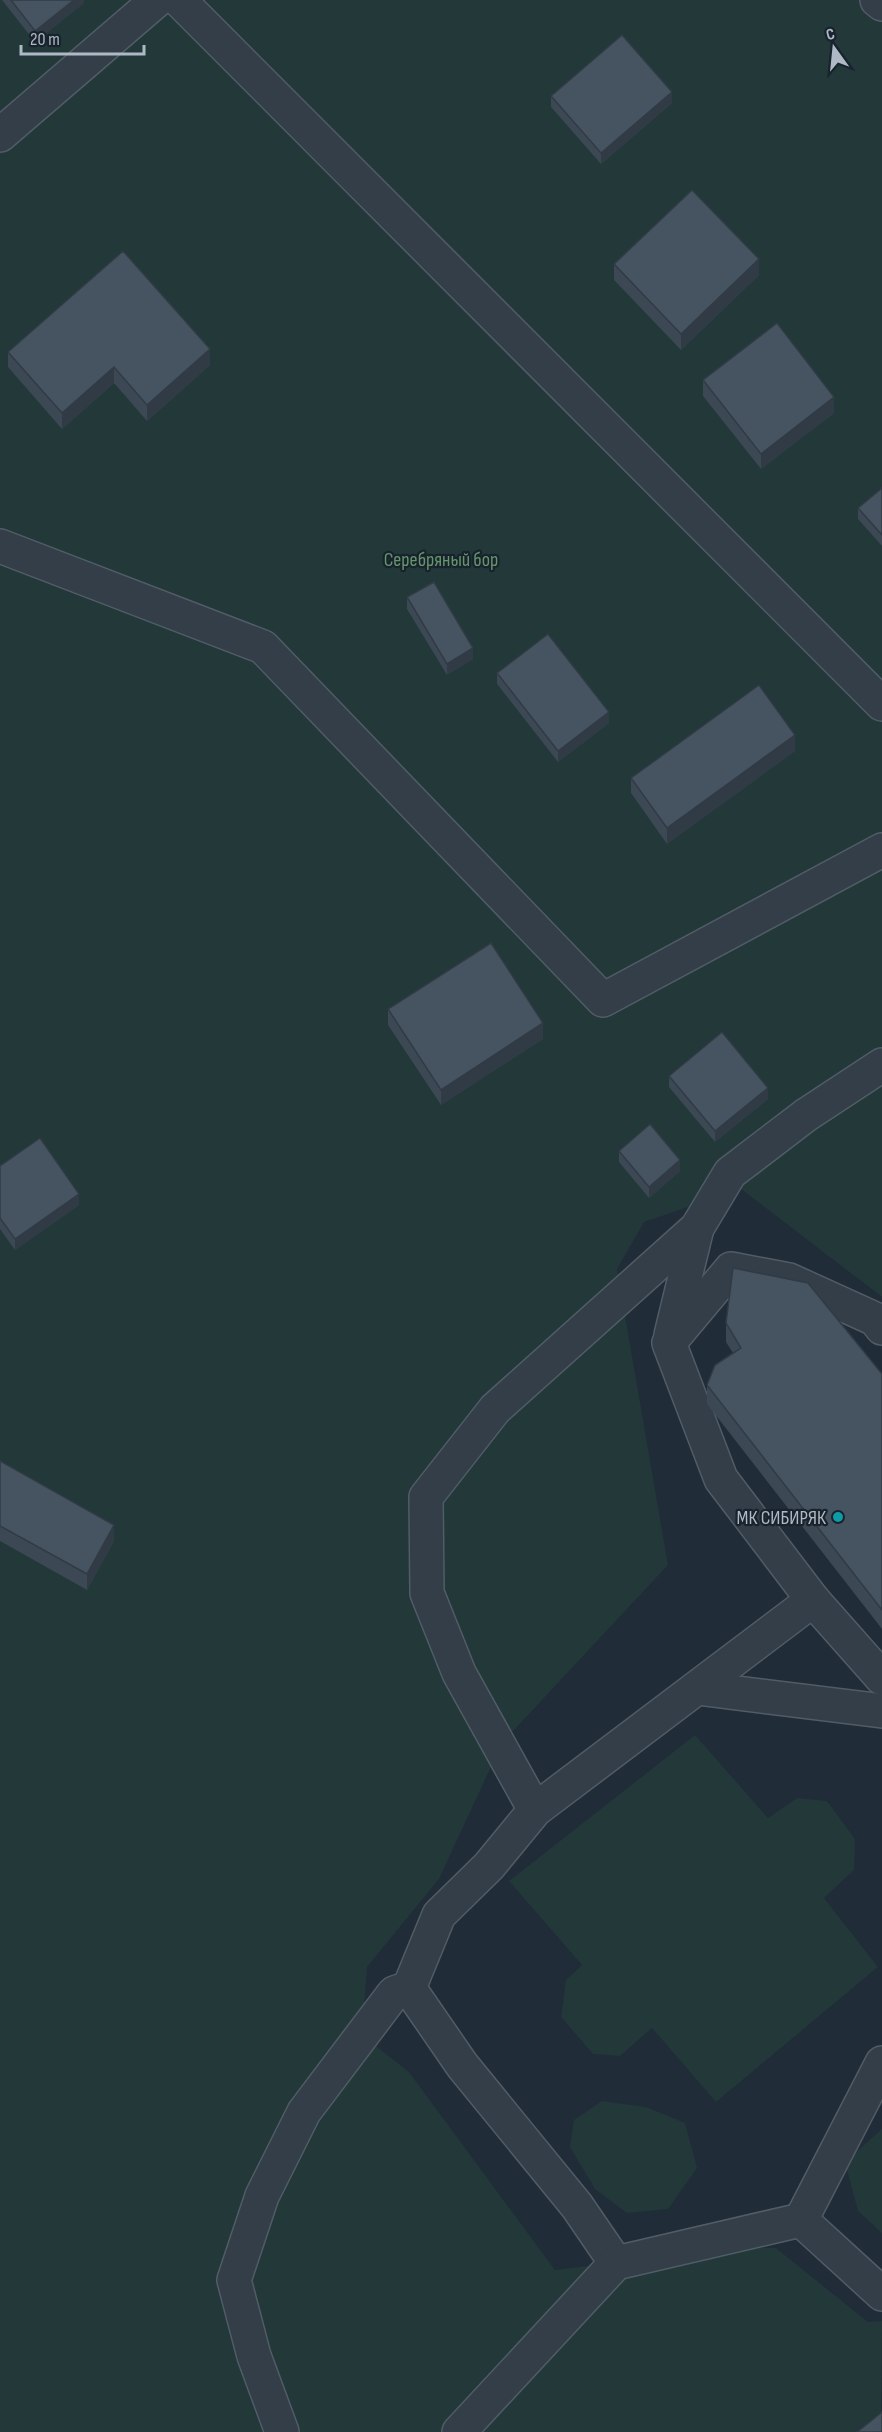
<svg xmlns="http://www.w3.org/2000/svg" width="882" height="2432" font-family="'Sofia Sans Condensed',sans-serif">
  <rect width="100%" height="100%" fill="#202c38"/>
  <!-- green -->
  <g fill="#223839">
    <path d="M0 0H882V1297L741 1189 644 1222 617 1269 668 1565 502 1743 439 1879 367 1967 362 2035 409 2072 555 2270 734 2248H776L868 2322 882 2321 881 2432H0Z"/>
    <path d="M695 1735 768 1818 797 1798 827 1801 855 1839 854 1870 824 1898 878 1967 716 2102 652 2028 620 2056 593 2054 561 2017 566 1980 582 1965 509 1881Z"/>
    <path d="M602 2101 646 2107 685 2123 697 2168 668 2209 627 2213 595 2189 570 2147 574 2120Z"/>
    <path d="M882 2129V2233L858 2211 845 2162Z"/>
  </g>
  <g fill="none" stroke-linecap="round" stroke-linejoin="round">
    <!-- minor casing -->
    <g stroke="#515c66" stroke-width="36">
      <g id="minor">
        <path d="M179 0 882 704"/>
        <path d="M877 0 882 4"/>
        <path d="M0 135 157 0"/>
        <path d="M0 546 263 647 603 1000 882 850"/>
        <path d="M671 1335 697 1228"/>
        <path d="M813 1600 882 1678"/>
        <path d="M697 1688 882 1711"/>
        <path d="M535 1810 459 1673 427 1593 426 1497 495 1409 697 1228 730 1173 806 1115 882 1065"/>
        <path d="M409 1988 462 2065 577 2206 616 2263"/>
        <path d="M882 2063 801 2220 882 2294"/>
        <path d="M282 2432 254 2356 234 2280 262 2196 304 2112 394 1993 409 1988 439 1915 489 1866 535 1810 813 1600 721 1479 669 1343 731 1269 789 1280 875 1319 882 1328"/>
        <path d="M459 2432 616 2263 801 2220"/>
      </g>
    </g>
    <!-- minor -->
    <use href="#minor" stroke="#333e48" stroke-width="33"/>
  </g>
  <!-- wall -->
  <g fill="#3c4854">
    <path d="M2 0H84V3L35 42Z"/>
    <path d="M551 96 672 103 601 164 551 107Z"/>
    <path d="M614 264 759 275 681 350 614 280Z"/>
    <path d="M8 352 210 365 147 421 114 383 62 429 8 367Z"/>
    <path d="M703 380 834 413 761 469 703 396Z"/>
    <path d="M882 488V546L858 519V508Z"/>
    <path d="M407 597 473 659 447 675 407 609Z"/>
    <path d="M497 673 609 723 558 762 497 684Z"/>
    <path d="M795 751 667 844 631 793V778Z"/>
    <path d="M388 1009 543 1039 441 1105 388 1025Z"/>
    <path d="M669 1076 768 1099 715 1142 669 1087Z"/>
    <path d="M619 1151 680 1171 649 1198 619 1162Z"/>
    <path d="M0 1166 79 1205 15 1250 0 1229Z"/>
    <path d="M726 1323 882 1374V1629L707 1404V1385L733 1353 726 1342Z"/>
    <path d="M0 1461 114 1541 87 1590 0 1541Z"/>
  </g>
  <!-- shaded-wall -->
  <g fill="#313b45">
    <path d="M74 0H84V3L35 42V31Z"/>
    <path d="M672 92V103L601 164V153Z"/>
    <path d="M759 259V275L681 350V334Z"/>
    <path d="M210 349V365L147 421V405Z"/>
    <path d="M114 367V383L62 429V413Z"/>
    <path d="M834 397V413L761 469V454Z"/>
    <path d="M473 648V659L447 675V664Z"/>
    <path d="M609 712V723L558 762V751Z"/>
    <path d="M795 735V751L667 844V828Z"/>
    <path d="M543 1023V1039L441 1105V1090Z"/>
    <path d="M768 1088V1099L715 1142V1131Z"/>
    <path d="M680 1160V1171L649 1198V1187Z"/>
    <path d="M79 1194V1205L15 1250V1239Z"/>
    <path d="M114 1525V1541L87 1590V1574Z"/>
  </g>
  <!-- building -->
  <g fill="#465462" stroke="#313b45" stroke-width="1.5">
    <path d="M11 0H74L35 31Z"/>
    <path d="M622 35 672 92 601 153 551 96Z"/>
    <path d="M692 190 759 259 681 334 614 264Z"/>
    <path d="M123 251 210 349 147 405 114 367 62 413 8 352Z"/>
    <path d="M777 323 834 397 761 454 703 380Z"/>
    <path d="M882 488V535L858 508Z"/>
    <path d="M434 582 473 648 447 664 407 597Z"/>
    <path d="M548 634 609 712 558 751 497 673Z"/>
    <path d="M759 685 795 735 667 828 631 778Z"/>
    <path d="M491 943 543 1023 441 1090 388 1009Z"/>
    <path d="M722 1032 768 1088 715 1131 669 1076Z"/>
    <path d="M650 1124 680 1160 649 1187 619 1151Z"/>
    <path d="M40 1138 79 1194 15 1239 0 1218V1166Z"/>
    <path d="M733 1268 808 1283 882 1374V1610L707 1385 715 1365 741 1348 726 1323Z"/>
    <path d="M0 1461 114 1525 87 1574 0 1526Z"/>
    <path d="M882 2412V2432H857Z"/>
  </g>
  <!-- markers -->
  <circle fill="#0f9aa8" stroke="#19232d" stroke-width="2" cx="838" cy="1517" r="6"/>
  <g text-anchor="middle" stroke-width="4.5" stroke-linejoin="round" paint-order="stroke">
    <!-- park labels -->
    <g font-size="20" fill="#65956c" stroke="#19232d">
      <text x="441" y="566">Серебряный бор</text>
    </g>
    <!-- poi labels -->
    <g font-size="20" fill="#aeb9c5" stroke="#19232d" text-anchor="end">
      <text x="826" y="1524">МК СИБИРЯК</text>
    </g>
  </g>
  <!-- north arrow -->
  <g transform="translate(834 48) rotate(345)" stroke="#19232d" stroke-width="4.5" paint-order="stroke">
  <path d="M0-4.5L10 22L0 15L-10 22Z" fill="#aeb9c5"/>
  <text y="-9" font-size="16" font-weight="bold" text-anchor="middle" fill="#aeb9c5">С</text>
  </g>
  <!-- scale -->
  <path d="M21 45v9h123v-9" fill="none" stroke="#aeb9c5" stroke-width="3"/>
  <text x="30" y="45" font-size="18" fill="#aeb9c5" stroke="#19232d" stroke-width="4.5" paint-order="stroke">20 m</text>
</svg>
